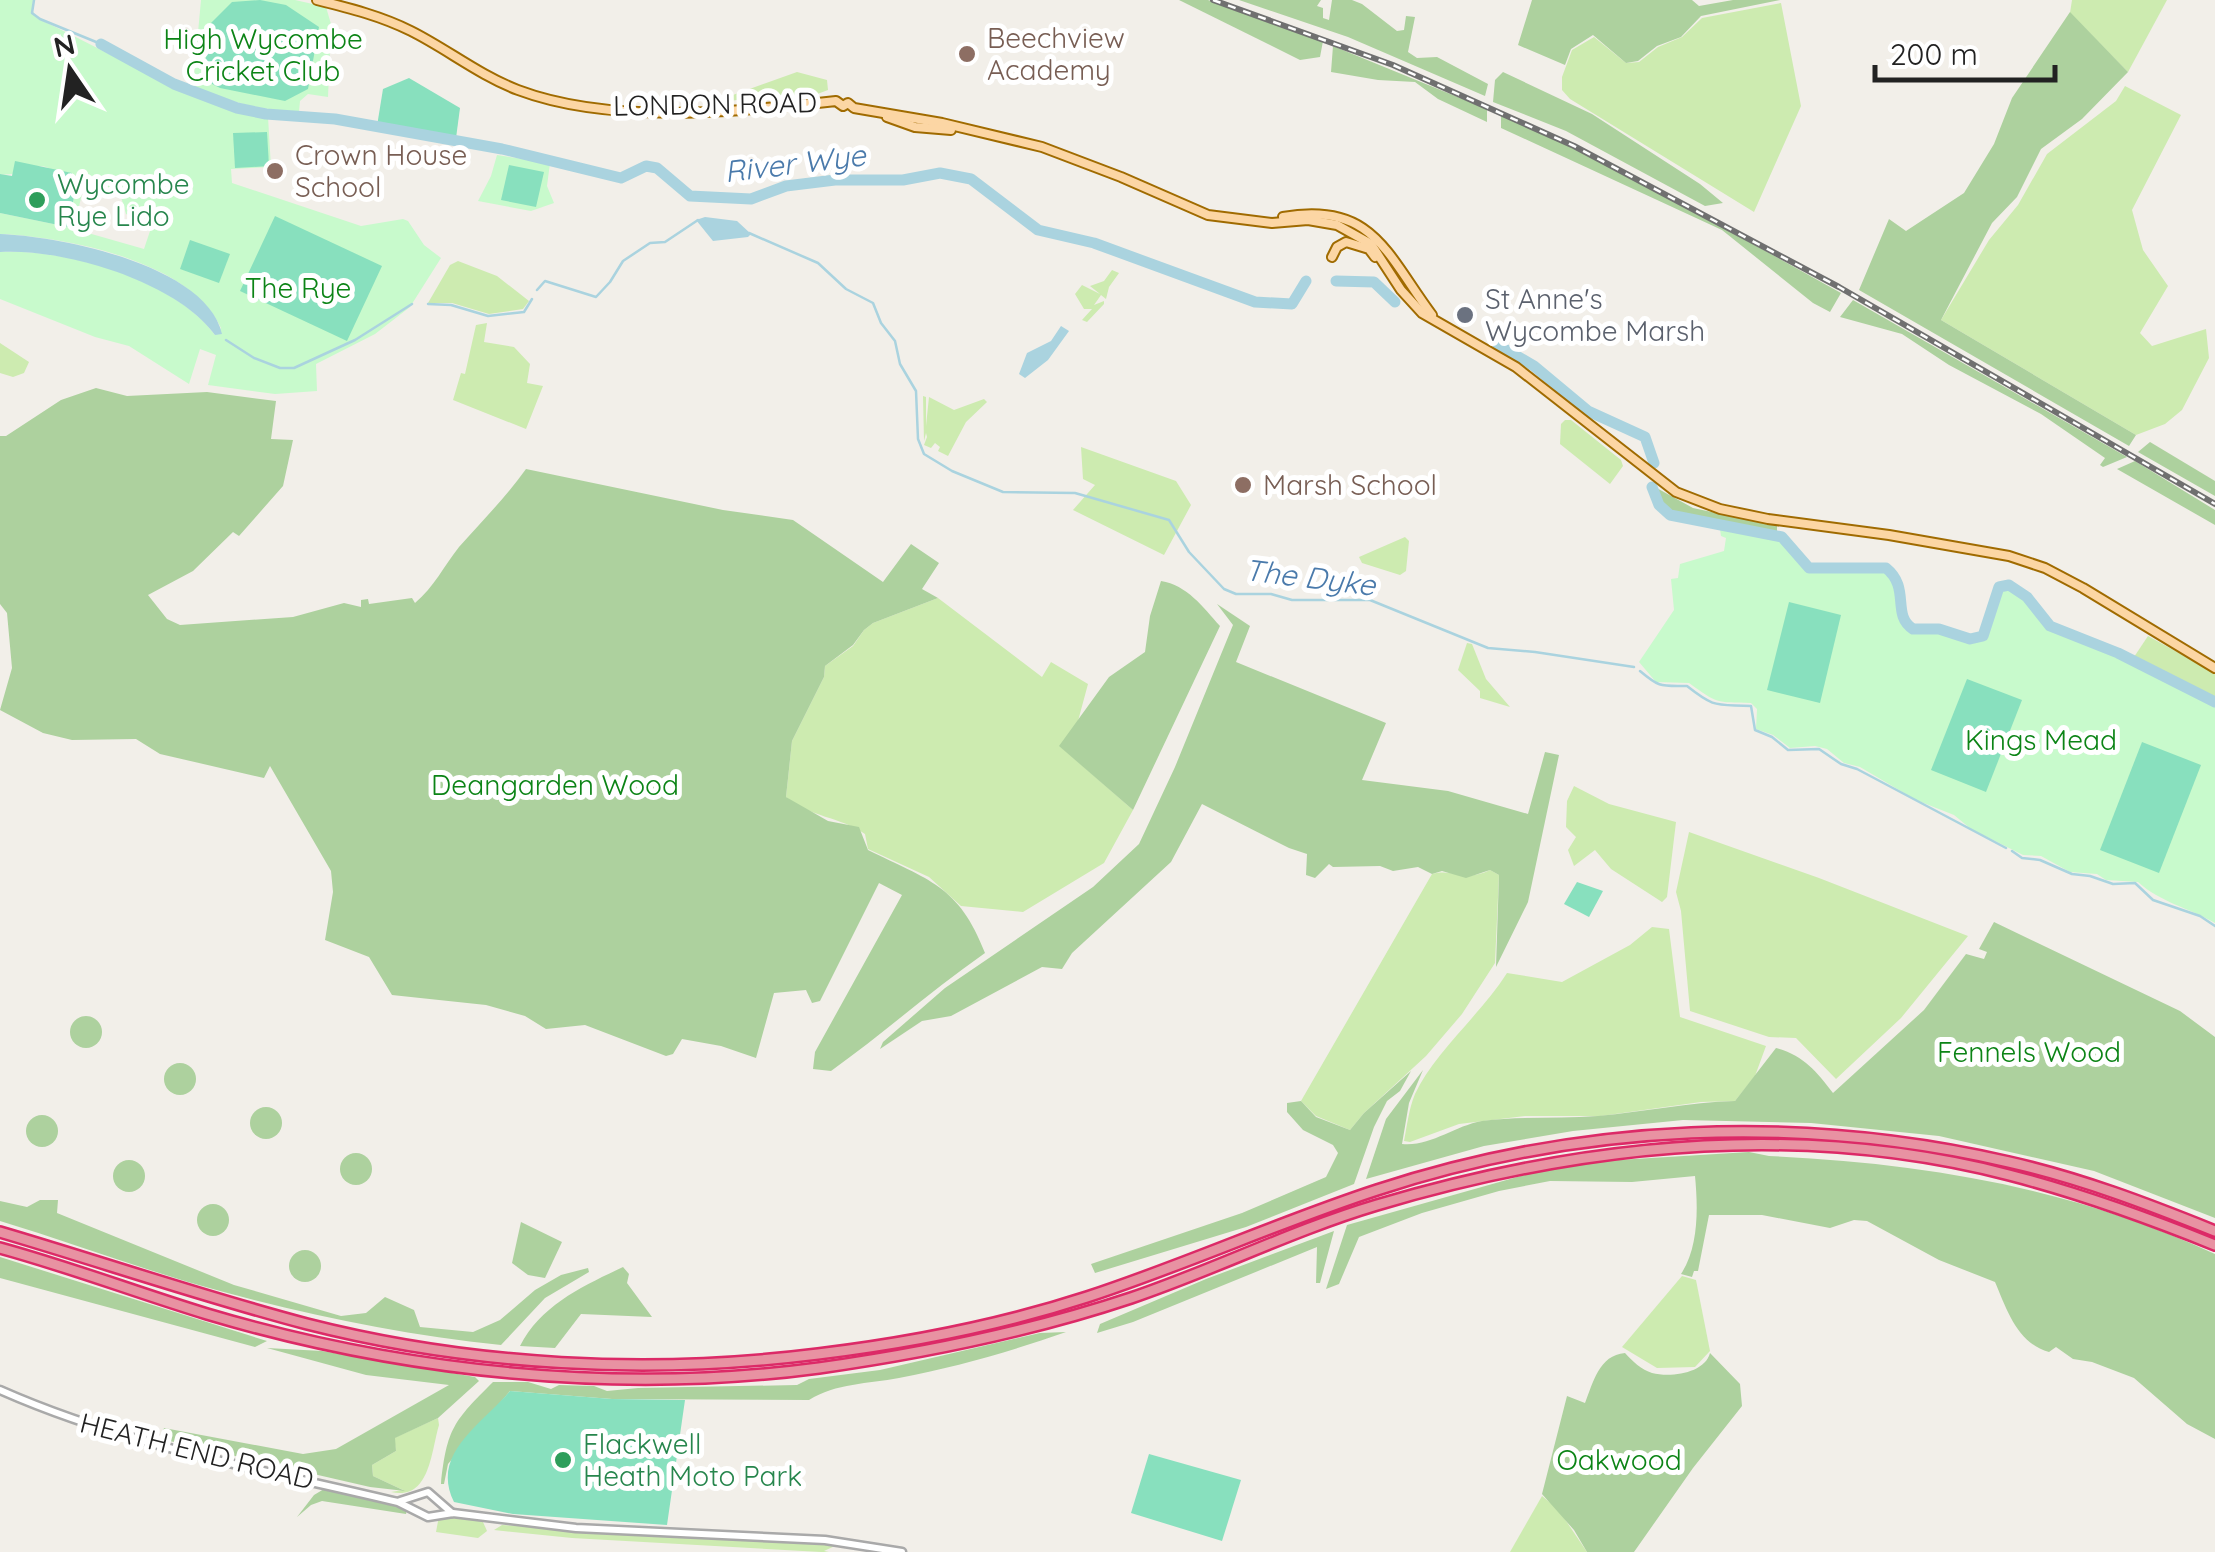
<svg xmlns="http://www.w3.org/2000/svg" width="2215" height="1552" font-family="Quicksand,sans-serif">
  <rect width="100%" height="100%" fill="#f2efe9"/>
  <!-- grass -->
  <g fill="#cdebb0">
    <path d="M2072 0H2167L2128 72 2070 13Z"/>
    <path d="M1781 3 1801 106 1754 212 1570 99 1562 90V77L1572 50 1594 37 1626 63 1639 62 1658 47 1682 37 1702 18Z"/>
    <path d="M797 72 827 80 828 90 812 96 773 95 708 104Z"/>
    <path d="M2125 86 2181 115 2132 210 2143 250 2168 286 2140 333 2152 346 2206 329 2209 358 2182 410 2165 424 2136 435 1941 320 1989 240 2018 205 2047 154 2116 101Z"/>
    <path d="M458 261 497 276 529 301 523 309 489 314 452 303H428L450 265Z"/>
    <path d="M1112 270 1119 273 1109 287 1106 299 1101 295 1094 305 1104 301V304L1087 322 1082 320 1092 309H1084L1075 294 1082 285 1100 294 1090 286 1104 281Z"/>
    <path d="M487 323 484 342 514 347 530 364 527 383 543 386 526 429 453 400 461 373 465 374 476 325Z"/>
    <path d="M0 343 29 362 24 373 13 377 0 373Z"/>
    <path d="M923 396 926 397V426L929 397 954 410 984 399 987 402 966 422 948 456 938 451 940 447 935 443 931 448 924 445 927 437 926 433 924 441Z"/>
    <path d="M1565 420H1571L1621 460 1623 466 1610 484 1560 444 1561 424Z"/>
    <path d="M1081 447 1176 481 1191 505 1164 555 1073 510 1095 485 1083 479Z"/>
    <path d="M1405 537 1409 541 1406 571 1400 575 1362 563 1359 557Z"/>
    <path d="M938 598 1042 677 1051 662 1088 684 1078 721 1060 746 1133 810 1104 863 1023 912 961 906 929 877 868 849 865 834C841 817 809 817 786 797L792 741 824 677 825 666 853 646 864 630 873 623Z"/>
    <path d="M2148 636 2215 673V698L2134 657Z"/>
    <path d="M1467 643 1472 644 1486 679 1510 707 1480 698V691L1458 670Z"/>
    <path d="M1574 786 1609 804 1676 822 1667 897 1662 902 1611 869 1595 850 1574 866 1568 850 1576 837 1566 827 1567 801Z"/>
    <path d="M1689 832 1819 878 1968 936 1901 1018 1836 1079 1796 1038 1769 1037 1690 1011 1681 911 1676 892Z"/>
    <path d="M1490 870 1499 875 1495 963 1462 1014 1426 1056 1364 1113 1350 1130 1316 1116 1301 1101 1432 874C1456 868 1462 883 1490 870Z"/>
    <path d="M1652 927 1669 929 1680 1017 1766 1046 1755 1076 1735 1101 1701 1102 1601 1116H1525L1459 1124 1410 1142 1404 1141C1407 1126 1409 1108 1415 1094 1434 1053 1482 1013 1507 973L1562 982 1630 945Z"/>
    <path d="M1682 1276 1696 1280 1710 1351 1695 1367 1657 1368 1622 1347Z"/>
    <path d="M438 1418 439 1425C431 1452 430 1501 391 1492L403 1490 373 1476 372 1465 396 1451 394 1438Z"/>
    <path d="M1542 1496 1558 1509 1587 1552H1510Z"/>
    <path d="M455 1515 483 1522 487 1531 478 1538 436 1532 439 1516Z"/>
    <path d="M502 1525 837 1545 824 1551 829 1552H821L572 1538 494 1530Z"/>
  </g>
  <!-- forest -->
  <g fill="#add19e">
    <path d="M1179 0H1208L1323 41 1320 57 1300 60Z"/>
    <path d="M1239 0H1321L1317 6 1323 8V18L1329 20 1332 0H1352L1362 4 1397 31 1404 30 1406 16 1415 17 1408 52 1417 58 1437 57 1488 84 1485 96 1348 37Z"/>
    <path d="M1532 0H1692L1699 6 1733 0H1780L1701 16 1681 37 1657 46 1638 61 1626 63 1593 35 1571 49 1565 65 1518 45Z"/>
    <path d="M2070 12 2128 72 2082 119 2041 149 2017 197 1992 223 1941 320 2136 435 2129 446 1859 290 1889 219 1906 231 1964 193 1994 144 2012 98Z"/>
    <path d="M1333 46 1487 109V122L1438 99 1415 82 1378 80 1331 72Z"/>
    <path d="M1503 72 1592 114 1700 184 1723 203 1705 206 1566 131 1493 102 1495 80Z"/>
    <path d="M1501 114 1616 168 1841 293 1830 312 1813 303 1722 230 1501 128Z"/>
    <path d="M1853 300 2127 457 2103 467 2100 465 2105 458 2041 414 1949 365 1902 334 1840 317Z"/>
    <path d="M96 388 127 396 207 392 276 401 271 439 293 440 283 486 239 536 233 532 193 571 148 595 167 619 180 625 293 617 344 603 361 607V600L368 599 369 604 412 598 415 603C434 587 444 566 459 547 482 521 506 497 526 469L723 510 793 520 883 582 911 544 939 563 922 589 938 598 873 623 864 630 853 645 825 666 824 677 792 741 786 797 828 821 859 827 868 850C928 880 959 885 985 953 932 990 884 1033 831 1071L813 1069 815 1052 902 895 879 883 820 1001 812 1003 806 990 774 993 756 1058 721 1046 682 1039 673 1054 666 1056 585 1025 546 1029 525 1016 486 1005 392 995 369 957 325 940 333 892 331 871 270 766 264 778 160 754 136 739 72 740 43 733 0 710 12 668 7 613 0 604V436H6L61 400Z"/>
    <path d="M2150 442 2215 481V496L2138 452Z"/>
    <path d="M2135 461 2215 510V525L2117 469Z"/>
    <path d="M1653 486 1693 508 1777 526V534L1667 512 1653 494Z"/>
    <path d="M1161 581C1187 585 1203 607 1220 626L1133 810 1059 746 1109 677 1145 652 1150 616Z"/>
    <path d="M1217 604 1250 626 1236 662 1386 723 1362 780 1448 791 1528 814 1545 752 1559 755 1528 902 1496 967 1499 875 1490 870 1466 878 1442 871 1432 874 1418 867 1393 871 1380 866 1333 867 1329 864 1315 878 1306 875 1307 854 1289 848 1202 804 1171 862 1072 953 1062 969 1042 967 951 1016 922 1021 880 1049 883 1042 945 988 1093 887 1139 844 1175 767 1233 625Z"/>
    <path d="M1994 922 2180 1011 2215 1037V1218L2094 1171 1939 1136 1811 1123 1683 1120 1573 1131 1484 1146 1366 1179 1386 1119 1423 1070 1409 1103 1402 1144C1430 1147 1454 1126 1482 1121 1520 1116 1560 1119 1598 1116 1644 1112 1689 1102 1735 1101L1776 1048C1804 1056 1816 1071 1833 1093L1924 1010 1966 954 1984 959 1987 952 1979 949Z"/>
    <circle cx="86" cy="1032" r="16"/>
    <circle cx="180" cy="1079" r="16"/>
    <path d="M1411 1071 1400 1091 1387 1101 1374 1127 1354 1184 1246 1227 1095 1273 1091 1264 1242 1213 1326 1177 1338 1153 1333 1145 1303 1130 1287 1112V1103L1301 1101 1316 1117 1350 1130 1364 1113Z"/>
    <circle cx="266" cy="1123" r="16"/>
    <circle cx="42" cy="1131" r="16"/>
    <path d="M1749 1152 1769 1156C1925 1163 2073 1188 2215 1254V1439L2187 1424 2134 1378 2092 1362 2073 1359 2056 1347 2049 1352C2017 1343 2007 1310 1995 1282L1939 1260 1867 1221 1854 1220 1830 1228 1762 1215H1709L1698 1271H1694L1692 1277 1681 1274C1699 1247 1698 1207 1695 1176L1632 1182 1550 1181 1499 1191 1422 1213 1359 1237 1339 1284 1326 1289 1347 1225 1535 1172 1602 1161Z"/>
    <circle cx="356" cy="1169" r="16"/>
    <circle cx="129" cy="1176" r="16"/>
    <path d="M40 1200H58L57 1213 234 1285 341 1316 366 1313 385 1297 414 1310 420 1327 473 1332 500 1320 535 1290 561 1275 588 1268 589 1272 545 1298 501 1345C395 1334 291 1312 188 1282 125 1263 63 1240 0 1221V1201L27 1207Z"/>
    <circle cx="213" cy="1220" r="16"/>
    <path d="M521 1222 562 1242 545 1278 528 1275 512 1263Z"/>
    <path d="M1334 1231 1320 1283H1316L1317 1247 1133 1322 1097 1333 1100 1324 1206 1279Z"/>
    <circle cx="305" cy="1266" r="16"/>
    <path d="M0 1257 267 1341 255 1347 0 1278Z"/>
    <path d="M623 1267 629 1274 627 1283 652 1317 581 1314 555 1348 520 1346C541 1305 583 1286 623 1267Z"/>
    <path d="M1066 1332C1012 1351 956 1367 899 1378 868 1384 836 1383 809 1400L612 1399 510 1391 448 1464 444 1484H441C447 1428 454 1421 493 1382H528L551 1389 559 1385 594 1386 607 1391 638 1388 797 1385 809 1379 880 1370 1040 1333Z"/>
    <path d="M267 1348 322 1351 475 1377 479 1381 438 1418 395 1438 396 1451 372 1465 373 1476 405 1491 370 1487 161 1439 164 1428 303 1454 336 1449 449 1385 366 1375Z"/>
    <path d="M1625 1353C1632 1361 1642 1370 1652 1373 1671 1378 1705 1373 1710 1353L1740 1384 1742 1406 1693 1468 1634 1552H1587L1574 1530 1542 1494 1567 1396 1585 1403C1593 1383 1599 1355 1625 1353Z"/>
    <path d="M324 1489 397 1504 407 1508 406 1514 322 1501 311 1505 297 1517 314 1495Z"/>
  </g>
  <!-- park -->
  <g fill="#c8facc" fill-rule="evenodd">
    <path d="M0 0H33L32 10 37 18C92 44 143 74 200 95 224 104 243 114 268 117L271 167 231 169 232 183 361 226 403 219 408 221 424 245 441 258 410 307 375 334 316 364 317 391 275 394 208 385 216 355 200 349 189 384 129 346 95 337 0 299V252C66 248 175 280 215 335L221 328C191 261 66 237 0 234V213L68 227 76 187C63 183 54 166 40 166 25 166 16 177 0 174ZM83 189 121 197 126 214 152 225 144 249 74 229Z"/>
    <path d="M201 0H295L326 7 331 24 328 97 308 94 300 101 299 112C252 109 236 103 193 87Z"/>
    <path d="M497 155 550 163 547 186 554 203 531 211 478 201 491 176Z"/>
    <path d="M1720 529 1784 541C1791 548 1795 562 1803 568 1824 580 1863 562 1887 571L1897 586 1899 616 1907 628 1947 632 1976 641 1987 633 2000 589 2006 586 2023 594 2051 629 2077 636 2215 705V923C2189 908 2160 902 2138 882L2106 880 2097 874 2070 872 2041 856 2023 855 1971 829 1954 815 1916 800 1860 767 1844 763 1827 749 1815 746 1790 748 1773 735 1756 729 1757 709 1751 703C1715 702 1718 704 1689 683L1656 682 1639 662 1674 610 1671 579 1678 578 1680 564 1724 551 1726 538 1721 536Z"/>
  </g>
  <!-- pitch -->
  <g fill="#88e0be">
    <path d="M260 0 286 5 319 27 308 89 285 101 220 88 210 83 204 72 210 24 232 2Z"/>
    <path d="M409 78 460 108 456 138 377 126 383 89Z"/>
    <path d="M267 132 269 166 235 168 233 133Z"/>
    <path d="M15 161 72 173 69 185 76 187 68 227 0 213V174L12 176Z"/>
    <path d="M509 165 544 172 536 207 501 200Z"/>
    <path d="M275 216 382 266 347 341 240 291Z"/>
    <path d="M190 240 230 254 219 283 180 269Z"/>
    <path d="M1789 602 1841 615 1820 703 1767 690Z"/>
    <path d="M1967 679 2022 700 1986 792 1931 770Z"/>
    <path d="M2142 742 2201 765 2159 873 2100 850Z"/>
    <path d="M1577 882 1603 891 1589 917 1564 904Z"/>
    <path d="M510 1391 612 1399 685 1400 667 1525 513 1514 454 1502C430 1454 481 1425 510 1391Z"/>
    <path d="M1149 1454 1241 1480 1222 1541 1131 1513Z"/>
  </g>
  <!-- water -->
  <g fill="#aad3df">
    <path d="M705 217 737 221 751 234 748 237 713 241 696 220Z"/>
    <path d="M0 234C59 236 207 265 222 334L215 335C177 282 64 248 0 252Z"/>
    <path d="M1061 326 1069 331 1048 360 1025 378 1019 374 1027 353 1051 341Z"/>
  </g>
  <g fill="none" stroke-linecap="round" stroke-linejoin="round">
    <!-- stream -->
    <g stroke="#aad3df" stroke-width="2.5">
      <path d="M34 0 32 13 40 19 101 44"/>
      <path d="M749 233 818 263 846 289 873 303 881 323 895 341 900 364 916 391 918 439 924 454 952 471 1003 492 1075 493 1169 520 1189 552 1224 589 1236 594H1271L1292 600H1370L1488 648 1535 652 1634 667"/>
      <path d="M537 290 545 281 596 297 610 282 623 261 650 243 665 242 698 220"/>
      <path d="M428 304 451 305 488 316 524 312 532 299"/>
      <path d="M226 340 254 358 280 368H294L355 340 412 304"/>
      <path d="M1640 671C1660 688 1661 686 1687 686 1716 709 1716 704 1751 706L1755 730 1772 737 1788 750 1819 749 1841 764 1857 769 2006 848"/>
      <path d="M2012 851 2022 858 2040 860 2072 874 2090 876 2113 884 2135 883 2153 900 2200 916 2215 926"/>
    </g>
    <!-- river -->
    <g stroke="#aad3df" stroke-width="11">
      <path d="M101 44 174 84 237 108 266 114 335 119 502 149 621 178 646 166 657 168 690 196 751 199 786 186 835 180H903L940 173 971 179 1038 230 1094 243 1255 302 1292 304 1306 281"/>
      <path d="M1336 281 1374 282 1395 302"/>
      <path d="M1498 345 1534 366 1588 411 1645 437 1654 463"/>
      <path d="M1652 487 1659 505 1670 515 1782 537 1809 568H1886C1911 588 1891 615 1913 629H1939L1970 639 1983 636 1999 587 2009 585 2027 597 2050 626 2118 653 2215 702"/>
    </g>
    <!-- minor casing -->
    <g stroke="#a9a9a9" stroke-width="11">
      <g id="minor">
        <path d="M0 1390C126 1446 264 1470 398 1502L428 1517 453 1513 576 1528 825 1540 902 1552"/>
        <path d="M400 1501 428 1492 452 1513"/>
      </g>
    </g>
    <!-- major casing -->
    <g stroke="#a06b00" stroke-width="12">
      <g id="major">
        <path d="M317 0C349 8 381 16 411 31 447 49 479 75 518 90 611 125 738 112 836 101L843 106 848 103 854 108 942 123 1042 147 1121 177 1208 215 1272 223 1308 220 1337 225 1371 244 1401 290 1422 313 1516 367 1676 492 1720 509 1768 519 1889 535 2009 556 2045 568 2083 588 2215 668"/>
        <path d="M887 117 915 127 951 130"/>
        <path d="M1283 217C1373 201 1387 255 1432 315"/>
        <path d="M1332 257 1337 247 1346 242 1369 249 1375 257"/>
      </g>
    </g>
    <!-- highway casing -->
    <g stroke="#dc2a67" stroke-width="14">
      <g id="highway">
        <path d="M0 1232C102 1262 204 1297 307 1324 472 1366 650 1375 818 1354 908 1343 1001 1325 1087 1297 1185 1265 1279 1222 1377 1190 1581 1123 1800 1114 2009 1162 2080 1178 2148 1204 2215 1231"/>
        <path d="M0 1248C70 1267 138 1293 207 1314 402 1372 616 1395 819 1368 925 1353 1029 1332 1131 1298 1214 1270 1293 1230 1377 1205 1582 1144 1800 1121 2009 1175 2079 1193 2148 1218 2215 1245"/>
      </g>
    </g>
    <!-- minor -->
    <use href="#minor" stroke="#fff" stroke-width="6"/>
    <!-- major -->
    <use href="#major" stroke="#fcd6a4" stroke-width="8"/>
    <!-- highway -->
    <use href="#highway" stroke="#e892a2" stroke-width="9"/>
    <!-- rail casing -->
    <g stroke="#707070" stroke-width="6">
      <path id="rail" d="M1213 0 1393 65 1574 146 1839 287 2215 504"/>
    </g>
    <!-- rail -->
    <use href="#rail" stroke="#fff" stroke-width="2.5" stroke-dasharray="8" stroke-linecap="butt"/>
  </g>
  <!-- markers -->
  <g fill="#8d6e63" stroke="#fff" stroke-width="4">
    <circle cx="967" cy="54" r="10"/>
    <circle cx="275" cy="171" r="10"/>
    <circle cx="1243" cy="485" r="10"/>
  </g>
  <g fill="#2e9e5b" stroke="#fff" stroke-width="4">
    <circle cx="37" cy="200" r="10"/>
    <circle cx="563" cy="1460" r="10"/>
  </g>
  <circle fill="#6b7280" stroke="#fff" stroke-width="4" cx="1465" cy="315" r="10"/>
  <g text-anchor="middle" stroke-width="10" stroke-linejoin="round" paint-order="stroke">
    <!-- education labels -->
    <g font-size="28" fill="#785e54" stroke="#fff" text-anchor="start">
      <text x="987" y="48">Beechview<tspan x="987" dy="32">Academy</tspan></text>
      <text x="295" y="165">Crown House<tspan x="295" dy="32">School</tspan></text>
      <text x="1263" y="495">Marsh School</text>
    </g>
    <!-- park labels -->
    <g font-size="28" fill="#0c8416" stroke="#fff">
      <text x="263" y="49">High Wycombe<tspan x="263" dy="32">Cricket Club</tspan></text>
      <text x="298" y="298">The Rye</text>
      <text x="2041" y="750">Kings Mead</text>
      <text x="555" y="795">Deangarden Wood</text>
      <text x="2029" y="1062">Fennels Wood</text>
      <text x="1619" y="1470">Oakwood</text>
    </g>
    <!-- street labels -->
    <g font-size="28" fill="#222" stroke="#fff">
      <text transform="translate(715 104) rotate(-1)" y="10">LONDON ROAD</text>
      <text transform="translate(197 1451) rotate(14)" y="10">HEATH END ROAD</text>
    </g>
    <!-- leisure labels -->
    <g font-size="28" fill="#27864d" stroke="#fff" text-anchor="start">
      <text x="57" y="194">Wycombe<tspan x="57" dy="32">Rye Lido</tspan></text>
      <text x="583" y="1454">Flackwell<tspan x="583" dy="32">Heath Moto Park</tspan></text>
    </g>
    <!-- worship labels -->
    <g font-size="28" fill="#5b616d" stroke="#fff" text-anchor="start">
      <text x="1485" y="309">St Anne's<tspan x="1485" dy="32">Wycombe Marsh</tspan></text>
    </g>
    <!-- water labels -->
    <g font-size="30" font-style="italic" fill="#4a7aab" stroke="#fff">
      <text transform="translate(795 164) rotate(-7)" y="10">River Wye</text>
      <text transform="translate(1310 578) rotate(7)" y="10">The Dyke</text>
    </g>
  </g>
  <!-- north arrow -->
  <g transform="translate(70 70) rotate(347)" stroke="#ffffff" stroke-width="8" paint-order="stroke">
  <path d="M0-8L18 38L0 25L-18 38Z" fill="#222222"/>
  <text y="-15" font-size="28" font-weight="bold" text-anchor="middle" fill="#222222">N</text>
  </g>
  <!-- scale -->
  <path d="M1875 65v15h180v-15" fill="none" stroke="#222222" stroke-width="5"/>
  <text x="1890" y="65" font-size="30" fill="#222222" stroke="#ffffff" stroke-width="8" paint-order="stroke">200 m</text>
</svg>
